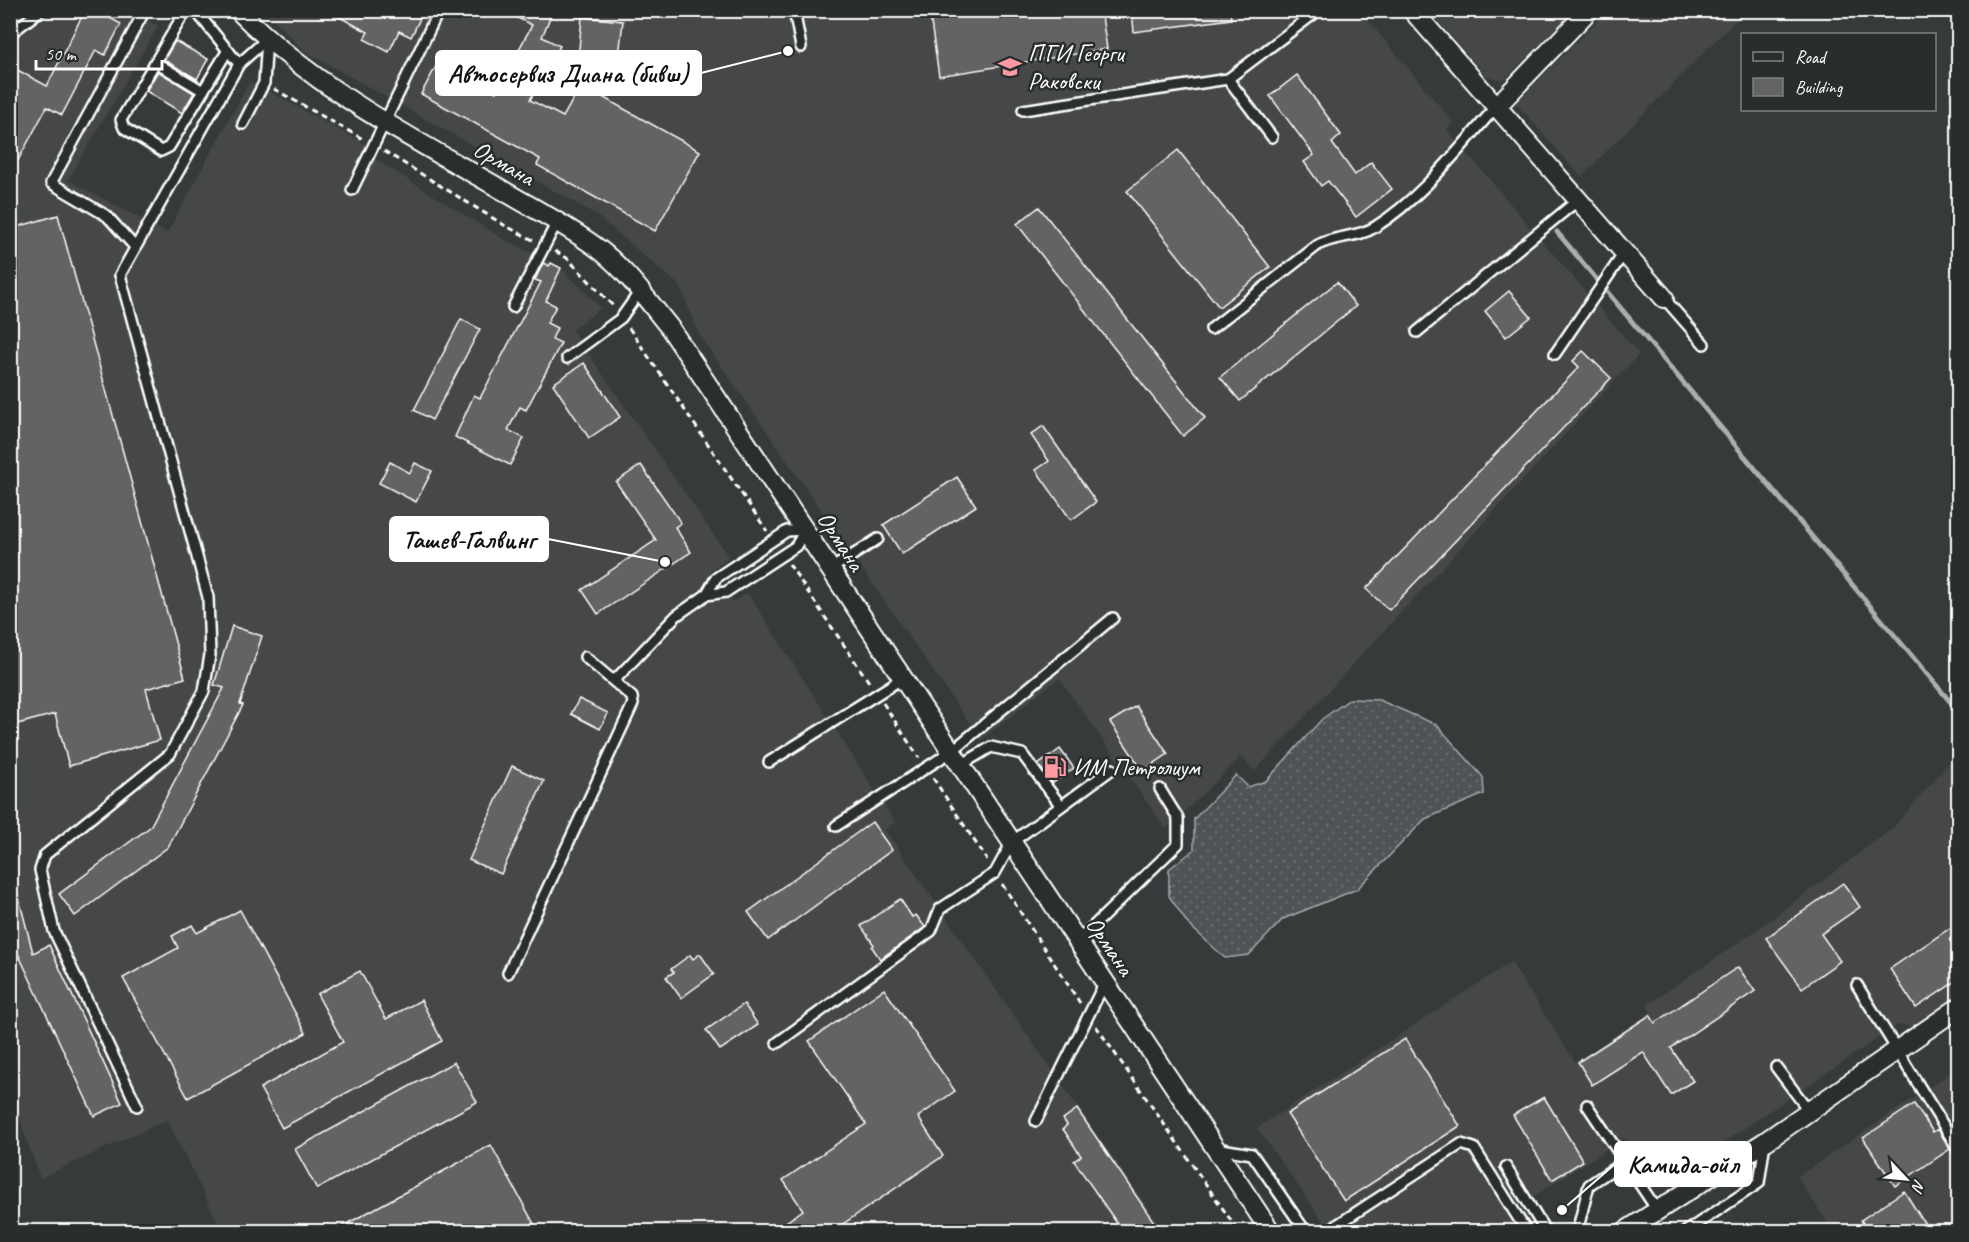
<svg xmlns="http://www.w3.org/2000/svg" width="1969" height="1242" font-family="Caveat,sans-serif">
  <defs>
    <pattern id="grass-dots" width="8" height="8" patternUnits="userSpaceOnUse" patternTransform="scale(1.5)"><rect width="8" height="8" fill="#505354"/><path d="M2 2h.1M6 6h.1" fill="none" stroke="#6a6d6e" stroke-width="1.8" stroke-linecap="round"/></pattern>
  </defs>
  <rect width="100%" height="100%" fill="#373a3b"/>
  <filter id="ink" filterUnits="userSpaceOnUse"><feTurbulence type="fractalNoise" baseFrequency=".0167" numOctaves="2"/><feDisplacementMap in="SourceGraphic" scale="12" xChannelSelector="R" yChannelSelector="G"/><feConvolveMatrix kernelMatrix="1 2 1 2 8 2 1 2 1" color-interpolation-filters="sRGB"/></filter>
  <g filter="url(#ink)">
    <!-- built -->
    <g fill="#444748">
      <path d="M11 11H130L158 26 68 180 167 233 250 81 367 145 364 152 500 237 561 268 601 308 572 330 729 557 710 571 733 602 748 593 895 822 885 830 1164 1231H222L167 1120 40 1178 11 1095Z"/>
      <path d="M265 11H1360L1453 122 1447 130 1639 354 1255 771 1241 757 1166 829 1059 678 981 740 699 334 680 286 595 214 304 51Z"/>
      <path d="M1429 11H1574L1504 80 1486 76Z"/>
      <path d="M1607 11H1745L1581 177 1516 103Z"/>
      <path d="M1958 752V996L1913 1027 1898 1025 1657 1187 1624 1138 1519 1206 1536 1231H1330L1257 1128 1511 962 1575 1062 1651 1012 1647 1005 1754 932 1894 827Z"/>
      <path d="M1958 1068V1231H1833L1797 1177Z"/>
    </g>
    <!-- grass -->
    <path fill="url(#grass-dots)" stroke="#a8a9aa" stroke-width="1.5" d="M1350 699 1379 700 1437 725 1483 777 1484 794 1425 819 1357 889 1283 919 1249 955 1225 958 1188 924 1169 896V869L1194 850V819L1236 775 1248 787 1266 781 1322 719Z"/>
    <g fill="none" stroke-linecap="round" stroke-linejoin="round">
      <!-- stream -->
      <path stroke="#adaeaf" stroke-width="5" d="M1557 232 1958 711"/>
    </g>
    <!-- building -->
    <g fill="#636465" stroke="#fff" stroke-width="1.5">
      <path d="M85 10H95L121 24 105 55 96 50 62 115 47 107 10 175V66L47 86Z"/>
      <path d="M326 10H424L411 37 399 31 389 52 364 39 368 32Z"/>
      <path d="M501 10H553L542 37 560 46 530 100 563 117 581 85 700 151 655 231 537 165 540 159 421 94 439 61 496 92 532 25Z"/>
      <path d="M964 10H1101L1107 49 939 76 930 16Z"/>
      <path d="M1132 10H1230L1231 19 1134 32Z"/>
      <path d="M582 17 623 21 617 74 577 70Z"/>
      <path d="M175 41 208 59 197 79 164 60Z"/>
      <path d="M158 71 194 93 182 113 146 91Z"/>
      <path d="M1297 75 1341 135 1332 143 1355 175 1371 162 1392 189 1356 217 1328 181 1321 186 1304 162 1314 155 1270 96Z"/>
      <path d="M1178 150 1270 267 1219 307 1127 191Z"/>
      <path d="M1039 207 1205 418 1183 436 1017 224Z"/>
      <path d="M58 215 185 678 146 689 160 740 69 766 55 714 10 726V229Z"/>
      <path d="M543 263 549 266 551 263 561 268 546 301 556 306 547 323 557 328 552 339 561 343 526 410 520 407 508 430 524 438 510 465 455 437 474 395 480 398 541 282 535 280Z"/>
      <path d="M1337 282 1356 306 1240 401 1220 377Z"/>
      <path d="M1509 291 1531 317 1506 337 1485 311Z"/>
      <path d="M461 319 480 329 432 420 414 410Z"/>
      <path d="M1583 351 1611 378 1389 610 1366 589 1579 367 1573 361Z"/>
      <path d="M584 363 620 417 589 438 553 384Z"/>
      <path d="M1043 426 1096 502 1071 520 1036 470 1049 461 1031 435Z"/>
      <path d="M390 462 410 473 415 463 432 471 416 502 379 483Z"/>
      <path d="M641 465 681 523 675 527 691 552 598 614 582 590 656 540 616 482Z"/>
      <path d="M957 477 976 506 902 554 883 525Z"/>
      <path d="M232 626 262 636 240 704 243 705 168 847 75 916 59 894 150 827 224 688 214 685Z"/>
      <path d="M579 699 608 713 600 729 571 714Z"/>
      <path d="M1136 706 1168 754 1143 771 1110 722Z"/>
      <path d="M1060 749 1074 768 1053 783 1038 765Z"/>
      <path d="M512 766 544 781 501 874 469 860Z"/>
      <path d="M872 822 892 850 768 940 748 912Z"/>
      <path d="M15 883 33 953 49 945 122 1103 94 1116 15 947 10 948V884Z"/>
      <path d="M1843 883 1860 907 1821 934 1840 961 1802 988 1766 938Z"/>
      <path d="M900 899 912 917 916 915 925 927 880 959 872 947 874 945 861 926Z"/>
      <path d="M240 910 306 1033 188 1098 123 978 178 948 172 936 192 925 197 933Z"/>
      <path d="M1959 922V979L1916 1008 1890 969Z"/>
      <path d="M700 954 714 974 681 998 666 977 674 972 671 969 690 955 693 959Z"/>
      <path d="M1738 967 1755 991 1671 1048 1693 1081 1671 1095 1643 1052 1592 1085 1578 1062 1650 1015 1655 1023Z"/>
      <path d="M360 971 386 1019 421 1000 442 1041 282 1128 260 1088 343 1042 317 994Z"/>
      <path d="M884 989 955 1091 918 1117 943 1156 831 1232H772L803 1210 783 1180 866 1124 809 1041Z"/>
      <path d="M744 1004 758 1025 720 1050 706 1030Z"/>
      <path d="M1405 1039 1460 1126 1344 1201 1287 1114Z"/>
      <path d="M454 1062 477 1102 317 1189 295 1149Z"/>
      <path d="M1544 1097 1583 1161 1552 1180 1513 1115Z"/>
      <path d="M1914 1104 1933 1132 1938 1129 1950 1149 1895 1186 1863 1138Z"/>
      <path d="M1077 1109 1156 1225 1147 1232H1123L1074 1161 1081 1156 1063 1129 1067 1125 1063 1119Z"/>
      <path d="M491 1145 534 1224 520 1232H332Z"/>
      <path d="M1904 1191 1930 1232H1868L1861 1220Z"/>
    </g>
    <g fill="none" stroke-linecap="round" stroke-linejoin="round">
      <!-- lane casing -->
      <g stroke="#fff" stroke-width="14">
        <g id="lane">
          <path d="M186 10 121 120 124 128 161 151 169 147 228 50"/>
          <path d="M195 10 239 64"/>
          <path d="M794 10 801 47"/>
          <path d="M10 34 41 10"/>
          <path d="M155 62 203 91"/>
          <path d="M1228 79 1272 137"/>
          <path d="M1023 110 1228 79 1319 10"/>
          <path d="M243 124 264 83 267 39"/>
          <path d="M352 190 439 10"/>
          <path d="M135 247 107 216 51 183 145 10"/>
          <path d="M1664 298 1704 344"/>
          <path d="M513 307 557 222"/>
          <path d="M1211 329 1318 245C1336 235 1358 238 1375 227 1423 197 1459 148 1496 107"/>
          <path d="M1417 332 1578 200"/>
          <path d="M1555 354 1624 253"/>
          <path d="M567 358 621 318 640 291"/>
          <path d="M831 569 878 539"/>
          <path d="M706 595 726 592 796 546 805 530"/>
          <path d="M614 681 676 616 706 595 716 578 787 531 805 530"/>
          <path d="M769 762 903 678"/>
          <path d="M961 765 991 747 1022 754 1061 806"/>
          <path d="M836 826 952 751 1113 618"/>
          <path d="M1078 941 1178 844V818L1160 789"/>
          <path d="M508 973 633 704 632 697 585 657"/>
          <path d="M1857 985 1958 1149"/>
          <path d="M777 1043 931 931 940 909 995 873 1012 842 1112 769"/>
          <path d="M1776 1067 1809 1111"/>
          <path d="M1587 1105 1657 1210"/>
          <path d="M137 1106 54 931 40 870 45 855 170 754 204 691 210 655 208 597 120 275 239 64 267 39"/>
          <path d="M1036 1121 1105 982"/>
          <path d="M1215 1148 1252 1154 1306 1232"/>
          <path d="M1506 1167 1546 1232"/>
          <path d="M1326 1232 1461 1144 1474 1148 1527 1232"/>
          <path d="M1577 1232 1589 1185 1625 1161"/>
          <path d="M1685 1232 1759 1183 1765 1142"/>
        </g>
      </g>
      <!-- street casing -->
      <g stroke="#fff" stroke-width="22">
        <g id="street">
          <path d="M238 10C315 89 409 136 504 191 536 210 570 227 600 250 627 271 648 301 670 328L1271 1232"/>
          <path d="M1412 10 1664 298"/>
          <path d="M1496 107 1589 10"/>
          <path d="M1624 1232 1766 1141 1958 1008"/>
        </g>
      </g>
      <!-- path -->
      <g stroke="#fff" stroke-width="3" stroke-dasharray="6 4.5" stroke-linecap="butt">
        <path d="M274 89 363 139"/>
        <path d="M384 151 504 225 533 240"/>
        <path d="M555 251 567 258 615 308"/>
        <path d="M629 328 767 531"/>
        <path d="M789 564 871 685"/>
        <path d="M883 703 919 758"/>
        <path d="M933 778 987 860"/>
        <path d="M1002 884 1080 1003"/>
        <path d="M1096 1026 1239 1232"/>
      </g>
      <!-- lane -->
      <use href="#lane" stroke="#2a2d2e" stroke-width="9"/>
      <!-- street -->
      <use href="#street" stroke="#2a2d2e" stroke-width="18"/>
    </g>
  </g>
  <!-- icons -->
  <defs>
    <g id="school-bare" transform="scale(1.8)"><path d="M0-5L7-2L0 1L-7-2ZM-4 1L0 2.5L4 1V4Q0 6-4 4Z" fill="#ff9aa2" stroke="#2a2d2e" stroke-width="2.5" paint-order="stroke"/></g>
    <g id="fuel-bare" transform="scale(1.8)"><path d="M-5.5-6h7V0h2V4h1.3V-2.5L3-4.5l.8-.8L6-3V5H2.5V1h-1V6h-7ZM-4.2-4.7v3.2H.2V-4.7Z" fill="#ff9aa2" stroke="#2a2d2e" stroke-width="2.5" paint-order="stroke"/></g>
  </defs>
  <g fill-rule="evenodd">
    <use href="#school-bare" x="1010" y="67"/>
    <use href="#fuel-bare" x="1055" y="767"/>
  </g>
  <g text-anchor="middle" stroke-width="5" stroke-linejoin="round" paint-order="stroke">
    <!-- poi labels -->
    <g font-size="24" fill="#fff" stroke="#2a2d2e" text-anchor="start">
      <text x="1028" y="61">ПГИ Георги<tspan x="1028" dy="28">Раковски</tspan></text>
      <text x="1073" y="775">ИМ Петролиум</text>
    </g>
    <!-- street labels -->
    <g font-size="24" fill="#fff" stroke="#2a2d2e">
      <text transform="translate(504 163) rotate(30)" y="8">Ормана</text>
      <text transform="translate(841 541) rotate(57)" y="8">Ормана</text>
      <text transform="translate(1110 946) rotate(56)" y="8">Ормана</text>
    </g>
  </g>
  <!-- callouts -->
  <path fill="none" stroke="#fff" stroke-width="2" d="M788 51L701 73M665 562L548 539M1562 1210L1615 1164"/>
  <g fill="#fff" stroke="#2a2d2e" stroke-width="2">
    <circle cx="788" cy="51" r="6"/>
    <circle cx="665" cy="562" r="6"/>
    <circle cx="1562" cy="1210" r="6"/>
  </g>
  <g fill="#fff" stroke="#fff" stroke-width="2">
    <rect x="436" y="51" width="265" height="44" rx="6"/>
    <rect x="390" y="517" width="158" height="44" rx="6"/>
    <rect x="1615" y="1142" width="136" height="44" rx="6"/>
  </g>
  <g font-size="26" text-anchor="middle" font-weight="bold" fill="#111">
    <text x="568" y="82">Автосервиз Диана (бивш)</text>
    <text x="469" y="548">Ташев-Галвинг</text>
    <text x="1683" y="1173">Камида-ойл</text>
  </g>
  <!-- margin -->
  <rect width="1969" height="1242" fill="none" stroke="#2a2d2e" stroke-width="36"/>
  <rect x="18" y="18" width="1933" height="1206" fill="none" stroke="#fff" stroke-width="2" filter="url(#ink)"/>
  <!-- legend -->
  <rect x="1741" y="33" width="195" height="78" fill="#2a2d2e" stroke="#7f8182" stroke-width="1.5"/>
  <rect x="1753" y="52" width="30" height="9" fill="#2a2d2e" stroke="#7f8182" stroke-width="1.5"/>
  <text x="1795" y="63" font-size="18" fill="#ffffff">Road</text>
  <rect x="1753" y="78" width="30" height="18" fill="#636465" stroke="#7f8182" stroke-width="1.5"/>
  <text x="1795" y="93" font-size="18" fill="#ffffff">Building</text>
  <!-- north arrow -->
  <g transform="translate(1906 1179) rotate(116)" stroke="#2a2d2e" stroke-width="4.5" paint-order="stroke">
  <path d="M0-4.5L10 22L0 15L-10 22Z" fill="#ffffff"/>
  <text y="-9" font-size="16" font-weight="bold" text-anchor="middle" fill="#ffffff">N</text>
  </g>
  <!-- scale -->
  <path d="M36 60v9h126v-9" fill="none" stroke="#ffffff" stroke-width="3"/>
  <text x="45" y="60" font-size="18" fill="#ffffff" stroke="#2a2d2e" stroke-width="4.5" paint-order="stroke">50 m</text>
</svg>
